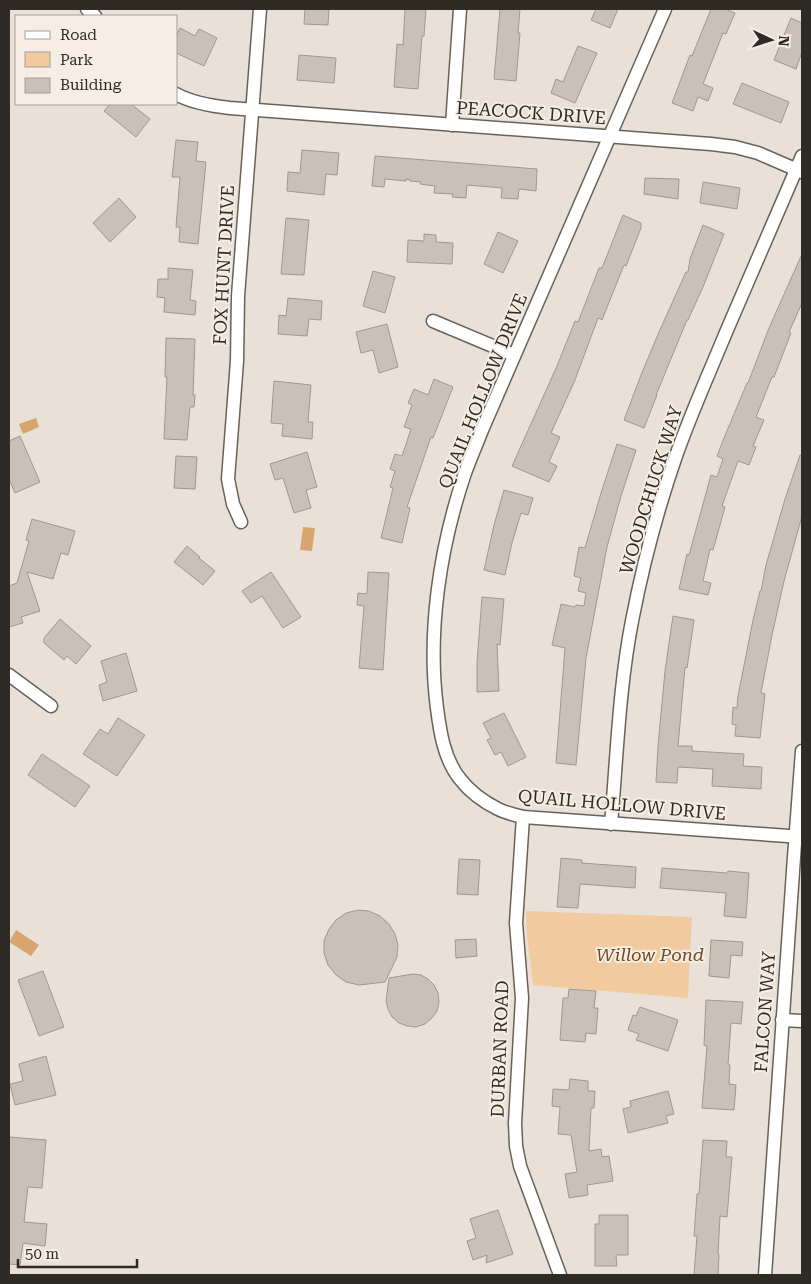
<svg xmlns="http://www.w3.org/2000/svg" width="811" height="1284" font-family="'Roboto Serif',serif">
  <rect width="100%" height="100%" fill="#e9e0d7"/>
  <!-- green -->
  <path fill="#f1caa0" d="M526 911 692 917 688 998 533 985 527 936Z"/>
  <!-- water -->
  <g fill="#d7a56d">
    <path d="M36 418 39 427 23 434 19 424Z"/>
    <path d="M303 527 315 528 312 551 300 550Z"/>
    <path d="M16 930 39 945 31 956 9 942Z"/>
  </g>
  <!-- building -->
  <g fill="#c9c0b8" stroke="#a09890">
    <path d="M305 9H329L328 25 304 24Z"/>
    <path d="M405 9H426L424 36H422L418 89 394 87 397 44 403 45Z"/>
    <path d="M500 9H520L518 33H520L516 81 494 79Z"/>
    <path d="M596 9H618L610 28 591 20Z"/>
    <path d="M711 9H725L735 13 726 34 723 33 703 84 713 88 708 101 698 97 693 111 672 103 690 55 692 56Z"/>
    <path d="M791 18 802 23V52L796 69 774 60Z"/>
    <path d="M180 28 195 36 199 29 217 38 204 66 176 53V37Z"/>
    <path d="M578 46 597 53 575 103 551 93 556 79 563 82Z"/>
    <path d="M299 55 336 58 334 83 297 80Z"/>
    <path d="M742 83 789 102 781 123 733 104Z"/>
    <path d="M110 104H131L150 119 136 137 104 111Z"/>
    <path d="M176 140 198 142 196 161 206 162 198 244 179 242 180 227H176L180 177H172Z"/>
    <path d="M302 150 339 153 337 175 326 174 324 195 287 191 288 172 300 173Z"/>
    <path d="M375 156 537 169 536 191 519 189 518 199 501 198 502 188 467 185 466 198 452 197 453 194 434 193 435 186 420 184 421 182 410 181V180L406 179V181L385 179 384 187 372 186Z"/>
    <path d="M645 178 679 179 678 199 644 194Z"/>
    <path d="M703 182 740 188 737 209 700 203Z"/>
    <path d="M119 198 136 217 110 242 93 223Z"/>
    <path d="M623 215 641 223V228L626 266 624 265 602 320 598 318 575 380 551 433 560 437 549 462 557 466 549 482 512 466 557 366 575 321 578 322 599 268H602Z"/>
    <path d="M286 218 309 220 304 275 281 274Z"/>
    <path d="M703 225 724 234 703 287 688 320H687L656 395H657L644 428 624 420 641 375 659 332 686 272H688L690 259Z"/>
    <path d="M498 232 518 241 503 273 484 264Z"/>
    <path d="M424 234 436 235V242L453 243 452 264 407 262 408 240 424 241Z"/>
    <path d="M802 254V303L789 332 791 333 774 377H772L756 417 764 420 753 446 756 447 749 465 738 461 722 506 725 507 713 550 710 549 703 581 711 583 708 595 679 589 687 554 689 555 711 475 717 477 723 459 717 456 724 438 747 383H748L769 328Z"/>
    <path d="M168 268 193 270 190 300 196 301 195 315 164 312 165 298 157 297 158 279H168Z"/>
    <path d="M373 271 395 277 385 313 363 306Z"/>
    <path d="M288 298 322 301 321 320 309 319 307 336 278 334 279 315 286 316Z"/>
    <path d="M387 324 398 367 379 373 373 350 361 353 356 332Z"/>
    <path d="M166 338 195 339 193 395H195L194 407H190L187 440 164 439 167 377H165Z"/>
    <path d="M434 379 453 387 433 438 431 437 407 507 410 508 402 543 381 538 393 488 390 487 395 471 390 469 395 454 402 456 411 429 404 427 412 405 408 403 414 389 428 395Z"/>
    <path d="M274 381 311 385 308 422H313L312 439 282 436 283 424 271 423Z"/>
    <path d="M20 436 40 482 15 493 9 479V441Z"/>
    <path d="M617 444 636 450 621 496 607 547 586 658 576 765 556 763 565 648 552 645 561 604 575 607 576 605 584 606 586 593 578 591 581 578 574 576 579 547 585 548 601 493Z"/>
    <path d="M307 452 317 487 306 490 311 508 294 513 283 478 275 480 270 464Z"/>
    <path d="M800 455 802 456V516L784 581 772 635 761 693 765 694 760 738 735 736 736 725 732 724 733 707 737 708 738 696 753 620 760 591H761L766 565 785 499Z"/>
    <path d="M176 456 197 457 195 489 174 488Z"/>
    <path d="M504 490 533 498 528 515 521 513 512 543 505 575 484 570 494 525Z"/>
    <path d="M32 519 75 531 68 555 61 553 53 579 27 572 40 611 21 617 23 623 9 627V586L17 583 29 541 26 540Z"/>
    <path d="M187 546 200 557 199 558 215 571 203 585 174 562Z"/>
    <path d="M271 572 301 617 283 628 262 596 251 603 242 591Z"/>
    <path d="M368 572 389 573 383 670 359 668 364 606 357 605 358 593 367 594Z"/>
    <path d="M482 597 504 599 500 645 497 644 499 691 477 692V662Z"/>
    <path d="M673 616 694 620 687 668 685 667 678 746H692V751L744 754 743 766 762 767 761 789 712 786 713 769 678 767 677 783 656 782 658 746 665 671Z"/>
    <path d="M60 619 91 646 76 664 67 656 64 660 44 643V638Z"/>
    <path d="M126 653 137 691 103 701 99 685 107 682 101 661Z"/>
    <path d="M504 713 526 757 508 766 501 752 495 755 487 740 491 738 483 723Z"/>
    <path d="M118 718 145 735 117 776 83 754 100 729 108 734Z"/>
    <path d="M42 754 90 786 75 807 28 775Z"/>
    <path d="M561 858 582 860V863L636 867 635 888 580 884 578 908 557 907Z"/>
    <path d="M459 859 480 860 478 895 457 894Z"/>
    <path d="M662 868 727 873 728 871 749 873 746 918 724 916 726 893 660 888Z"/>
    <path d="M358 910 369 911 380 916 389 924 395 934 398 945 397 957 385 982 359 985 346 982 336 975 328 965 324 953V941L329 929 336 920 346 913Z"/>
    <path d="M476 939 477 956 456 958 455 940Z"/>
    <path d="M711 940 743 942 742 956 731 955 729 978 709 976Z"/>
    <path d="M43 971 64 1027 39 1036 18 980Z"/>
    <path d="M413 974 421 975 428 979 434 985 438 993 439 1002 437 1011 432 1018 425 1024 416 1027 407 1026 399 1023 392 1017 388 1009 386 1001 389 978Z"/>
    <path d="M569 989 596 991 594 1008H598L596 1034 586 1033 585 1042 560 1040 563 998H568Z"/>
    <path d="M706 1000 743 1002 741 1024 731 1023 728 1065H730L729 1084 736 1085 734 1110 702 1108 707 1046 704 1045Z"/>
    <path d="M640 1007 678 1020 668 1051 636 1040 639 1034 628 1030 633 1015 636 1016Z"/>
    <path d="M46 1056 56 1095 15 1105 10 1084 23 1081 19 1064Z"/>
    <path d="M570 1079 588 1081V1091H595L594 1108H591L589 1151 601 1149 602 1157 609 1156 613 1181 587 1185 588 1195 569 1198 565 1174 577 1172 571 1135 558 1134 560 1107 552 1106 553 1089 569 1090Z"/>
    <path d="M668 1091 674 1114 666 1116 668 1123 628 1133 623 1109 631 1107 630 1101Z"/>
    <path d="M9 1137 46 1140 42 1188 28 1187 24 1222 47 1224 45 1246 23 1243 20 1265 9 1264Z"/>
    <path d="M703 1140 727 1141 726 1157H732L727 1217 720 1216 718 1254 719 1255 718 1275H694L697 1236H694L697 1194H699Z"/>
    <path d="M498 1210 513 1254 486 1263 487 1255 473 1260 467 1241 476 1238 470 1219Z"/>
    <path d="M599 1215H628V1255H616L617 1266H595V1224H599Z"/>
  </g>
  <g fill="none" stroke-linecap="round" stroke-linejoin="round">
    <!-- street casing -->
    <g stroke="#69625a" stroke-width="15">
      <g id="street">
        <path d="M87 9 95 16"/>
        <path d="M665 9 482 430C476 446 469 461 464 476 440 548 427 632 437 708 440 732 444 759 460 779 470 792 484 802 498 809 506 813 515 815 523 817L802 837"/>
        <path d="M176 94C192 103 212 106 230 108L711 144 735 147 758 153 802 172"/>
        <path d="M452 125 460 9"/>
        <path d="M433 321 514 355"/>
        <path d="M241 522 233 504 228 479 237 361 238 296 260 9"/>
        <path d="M9 675 51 706"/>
        <path d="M523 817 516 923 522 998 515 1123 516 1146 520 1166 560 1275"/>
        <path d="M611 824C617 756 619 688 632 621 643 564 658 507 677 453 692 411 710 371 727 330 752 272 777 214 802 156"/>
        <path d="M782 1020 802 1021"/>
        <path d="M765 1275 794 857 802 751"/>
      </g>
    </g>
    <!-- street -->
    <use href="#street" stroke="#fff" stroke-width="12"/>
  </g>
  <g text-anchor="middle" stroke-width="4" stroke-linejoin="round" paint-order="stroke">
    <!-- street labels -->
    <g font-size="18" fill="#2e2b27" stroke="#f6ede4">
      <text transform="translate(531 113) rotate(4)" y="6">PEACOCK DRIVE</text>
      <text transform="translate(224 265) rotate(-87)" y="6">FOX HUNT DRIVE</text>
      <text transform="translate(483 391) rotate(-68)" y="6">QUAIL HOLLOW DRIVE</text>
      <text transform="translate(651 490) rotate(-73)" y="6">WOODCHUCK WAY</text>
      <text transform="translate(622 805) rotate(5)" y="6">QUAIL HOLLOW DRIVE</text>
      <text transform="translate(765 1012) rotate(-86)" y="6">FALCON WAY</text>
      <text transform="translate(500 1049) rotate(-88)" y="6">DURBAN ROAD</text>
    </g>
    <!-- park labels -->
    <g font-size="18" font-style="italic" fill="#6c491f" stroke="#f6ede4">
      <text x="650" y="961">Willow Pond</text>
    </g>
  </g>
  <!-- border -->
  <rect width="811" height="1284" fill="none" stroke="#2e2b27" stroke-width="20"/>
  <!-- legend -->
  <rect x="15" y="15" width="162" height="90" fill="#f6ede4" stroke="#a69f98"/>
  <rect x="25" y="31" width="25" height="8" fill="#ffffff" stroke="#a69f98"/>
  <text x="60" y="40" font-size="15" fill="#2e2b27">Road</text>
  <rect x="25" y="52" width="25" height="15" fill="#f1caa0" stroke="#a69f98"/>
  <text x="60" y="65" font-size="15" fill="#2e2b27">Park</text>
  <rect x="25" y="78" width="25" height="15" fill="#c9c0b8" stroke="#a69f98"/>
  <text x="60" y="90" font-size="15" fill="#2e2b27">Building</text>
  <!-- north arrow -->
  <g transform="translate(771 40) rotate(94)" stroke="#f6ede4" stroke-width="4" paint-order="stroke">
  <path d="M0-4L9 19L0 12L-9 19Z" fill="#2e2b27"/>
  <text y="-8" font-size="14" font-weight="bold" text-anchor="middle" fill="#2e2b27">N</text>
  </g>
  <!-- scale -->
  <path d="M18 1259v8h119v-8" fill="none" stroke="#2e2b27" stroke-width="2.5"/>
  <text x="25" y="1259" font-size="15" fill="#2e2b27" stroke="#f6ede4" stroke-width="4" paint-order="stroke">50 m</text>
</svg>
